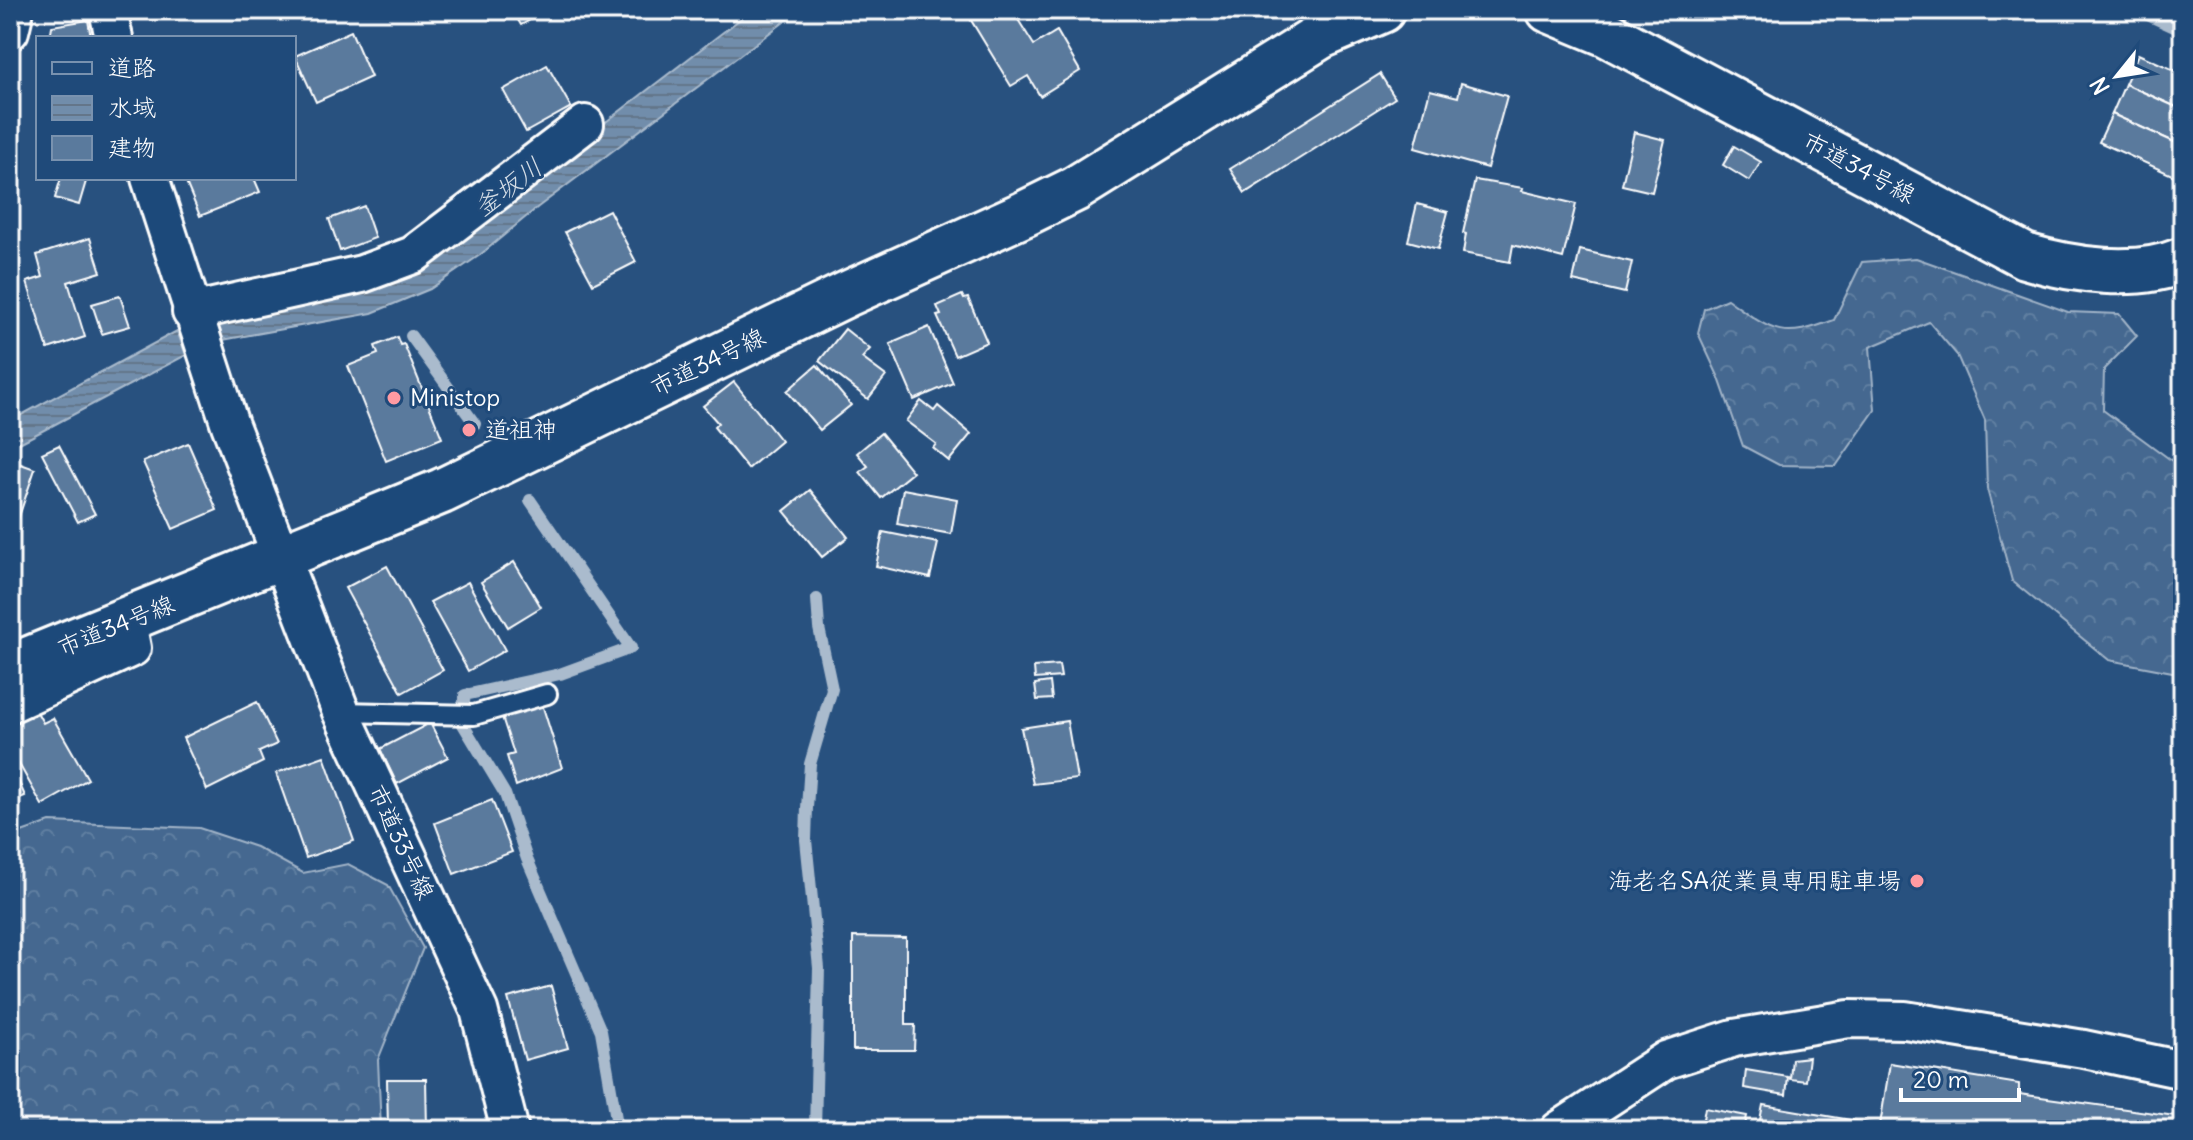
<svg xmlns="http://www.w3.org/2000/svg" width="2193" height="1140" font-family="Delius,'Klee One',sans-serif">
  <defs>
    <pattern id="forest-crowns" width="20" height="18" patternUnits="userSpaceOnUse" patternTransform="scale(2)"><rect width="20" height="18" fill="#446890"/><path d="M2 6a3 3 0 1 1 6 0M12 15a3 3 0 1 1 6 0" fill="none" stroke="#607fa1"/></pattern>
    <pattern id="water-rules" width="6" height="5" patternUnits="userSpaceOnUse" patternTransform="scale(2)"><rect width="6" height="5" fill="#718dab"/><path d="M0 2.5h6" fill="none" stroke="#64768a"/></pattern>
  </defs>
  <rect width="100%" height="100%" fill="#28517f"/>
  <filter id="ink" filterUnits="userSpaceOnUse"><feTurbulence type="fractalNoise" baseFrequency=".0125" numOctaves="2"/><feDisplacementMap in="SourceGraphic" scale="16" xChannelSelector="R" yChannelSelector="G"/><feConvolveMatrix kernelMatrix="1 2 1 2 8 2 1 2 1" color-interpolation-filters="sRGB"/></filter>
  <g filter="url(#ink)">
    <!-- forest -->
    <g fill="url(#forest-crowns)" stroke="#a2b4c8" stroke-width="2">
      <path d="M1916 258 2068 312 2119 314 2137 336 2104 369 2103 410 2183 469V674L2109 660 2012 581 1987 489 1985 420 1957 355 1929 322 1870 347 1875 410 1836 466 1779 465 1743 446 1719 378 1698 333 1704 309 1727 299C1772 331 1779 341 1834 320L1862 262Z"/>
      <path d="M50 822 199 828 256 847 303 873 348 864 388 885 423 948 378 1060 381 1130H10V836Z"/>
    </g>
    <!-- water -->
    <g fill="url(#water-rules)" stroke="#aabbcd" stroke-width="2">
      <path d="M752 10H800L538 207 480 255 430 289 372 313 222 340 215 315 436 252Z"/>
      <path d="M177 331 186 355 10 448V421Z"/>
    </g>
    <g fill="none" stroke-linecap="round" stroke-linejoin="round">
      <!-- stream -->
      <g stroke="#aabbcd" stroke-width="12">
        <path d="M2137 10 2183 31"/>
        <path d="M411 336 475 424"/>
        <path d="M530 500 631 648 560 674 465 695 461 721 505 794 527 859 601 1031 618 1130"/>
        <path d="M815 1130 819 968 806 840 807 808 810 764 832 689 819 628 817 599"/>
      </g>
    </g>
    <!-- building -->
    <g fill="#5a7a9d" stroke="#fff" stroke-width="2">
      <path d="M512 10H548L521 25Z"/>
      <path d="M980 10H1012L1034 45 1057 31 1080 71 1040 96 1028 76 1011 86 969 17Z"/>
      <path d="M88 20 91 38H50L52 26Z"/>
      <path d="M351 31 371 77 316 102 295 56Z"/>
      <path d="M2138 54 2183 74V110L2125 84Z"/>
      <path d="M547 65 571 107 526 132 503 90Z"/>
      <path d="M1380 74 1395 98 1245 193 1230 169Z"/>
      <path d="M1461 83 1507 96 1487 168 1415 148 1430 90 1458 97Z"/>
      <path d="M2125 84 2183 110V146L2112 114Z"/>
      <path d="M2112 114 2183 146V180L2099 142Z"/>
      <path d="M1634 132 1665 140 1652 192 1622 185Z"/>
      <path d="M1734 146 1761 162 1749 181 1723 165Z"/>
      <path d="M61 178H87L79 205 55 198Z"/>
      <path d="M184 178H254L260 192 200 216Z"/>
      <path d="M1475 180 1523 188 1522 191 1576 204 1563 258 1513 245 1510 262 1463 253 1466 234 1463 233Z"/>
      <path d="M1417 204 1448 212 1438 249 1408 241Z"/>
      <path d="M364 206 375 238 340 251 329 219Z"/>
      <path d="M609 210 636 262 593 284 565 232Z"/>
      <path d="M90 238 101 272 68 282 85 337 48 349 27 282 43 277 37 255Z"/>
      <path d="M1580 250 1632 262 1625 293 1573 281Z"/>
      <path d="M962 295 964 299 968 298 987 342 955 356 937 316 941 315 937 306Z"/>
      <path d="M120 296 130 326 102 334 92 304Z"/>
      <path d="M929 327 953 383 914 400 890 344Z"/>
      <path d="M845 329 870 349 862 358 886 376 868 399 819 361Z"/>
      <path d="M397 337 400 345 404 344 442 438 386 461 348 366 378 354 375 346Z"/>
      <path d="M817 365 851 405 820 430 787 391Z"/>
      <path d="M734 382 781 441 748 469 714 427 718 423 703 406Z"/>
      <path d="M921 401 934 411 938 406 971 434 949 461 933 448 936 444 906 421Z"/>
      <path d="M881 433 913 472 881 498 860 472 868 466 857 453Z"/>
      <path d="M188 443 217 510 173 529 143 462Z"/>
      <path d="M59 445 95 514 78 522 42 453Z"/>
      <path d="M18 463 35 469 10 543V487Z"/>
      <path d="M903 489 957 499 951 534 897 524Z"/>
      <path d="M810 490 848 537 822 557 784 511Z"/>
      <path d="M883 532 938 543 930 578 876 566Z"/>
      <path d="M514 562 541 607 508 627 481 582Z"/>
      <path d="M387 566 443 670 402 693 345 588Z"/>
      <path d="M468 582 505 650 468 671 430 602Z"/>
      <path d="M1059 665 1061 677 1035 679 1034 667Z"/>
      <path d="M1050 682 1052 699 1037 700 1035 684Z"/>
      <path d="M257 702 277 744 259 752 263 762 207 790 183 738Z"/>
      <path d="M542 704 562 768 516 786 507 756 514 754 502 717Z"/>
      <path d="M36 710 43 723 53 718 88 779 42 805 10 748 14 740 10 725Z"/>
      <path d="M1067 721 1077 779 1033 784 1021 728Z"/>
      <path d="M430 723 448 757 397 784 380 749Z"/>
      <path d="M324 756 354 841 306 858 276 773Z"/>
      <path d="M10 762 25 796 10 802Z"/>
      <path d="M492 800 512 852 454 874 435 823Z"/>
      <path d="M853 937 906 938V1025H915L914 1050H853Z"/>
      <path d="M551 986 568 1048 525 1060 508 998Z"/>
      <path d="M1809 1057 1806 1081 1790 1079 1792 1059Z"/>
      <path d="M1890 1063 2019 1084V1094L2183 1117V1130H1758L1763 1105 1880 1125Z"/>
      <path d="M1746 1070 1788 1077 1786 1095 1744 1088Z"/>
      <path d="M387 1079H426L427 1130H388Z"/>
      <path d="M1705 1108 1747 1116 1744 1130H1701Z"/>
    </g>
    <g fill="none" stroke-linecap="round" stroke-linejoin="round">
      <!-- service casing -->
      <g stroke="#fff" stroke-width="24">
        <path id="service" d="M341 712 474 715 547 694"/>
      </g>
      <!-- minor casing -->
      <g stroke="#fff" stroke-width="42">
        <g id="minor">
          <path d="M108 10 114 38"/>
          <path d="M10 31 15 10"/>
          <path d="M150 178 230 425 341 712 479 1010 510 1130"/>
          <path d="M191 312 362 274 413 255 585 124"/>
          <path d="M10 704 132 648 127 623"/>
          <path d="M1559 1130 1666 1060 1734 1038 1849 1019 1905 1020 2084 1049 2183 1070"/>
        </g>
      </g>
      <!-- tertiary casing -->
      <g stroke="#fff" stroke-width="50">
        <g id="tertiary">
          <path d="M1549 10 1607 34 2025 256C2072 270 2136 280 2183 260"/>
          <path d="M10 667 442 491 847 294 1024 214 1075 189 1321 36 1382 10"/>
        </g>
      </g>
      <!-- service -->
      <use href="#service" stroke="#1f4a7a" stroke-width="18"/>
      <!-- minor -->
      <use href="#minor" stroke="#1f4a7a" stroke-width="36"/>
      <!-- tertiary -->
      <use href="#tertiary" stroke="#1f4a7a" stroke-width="44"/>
    </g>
  </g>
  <!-- markers -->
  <g fill="#ff9aa2" stroke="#1f4a7a" stroke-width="3">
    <circle cx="394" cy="398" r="8"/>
    <circle cx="469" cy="430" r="8"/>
    <circle cx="1917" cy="881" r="8"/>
  </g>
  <g text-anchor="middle" stroke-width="6" stroke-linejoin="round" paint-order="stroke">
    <!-- street labels -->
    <g font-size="24" fill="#fff" stroke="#1f4a7a">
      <text transform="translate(1859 168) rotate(28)" y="8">市道34号線</text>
      <text transform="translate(708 362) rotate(-26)" y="8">市道34号線</text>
      <text transform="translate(116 626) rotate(-22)" y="8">市道34号線</text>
      <text transform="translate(401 842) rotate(65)" y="8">市道33号線</text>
    </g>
    <!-- poi labels -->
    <g font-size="24" fill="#fff" stroke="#1f4a7a" text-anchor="start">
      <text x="410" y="406">Ministop</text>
      <text x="485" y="438">道祖神</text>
      <text x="1901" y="889" text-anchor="end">海老名SA従業員専用駐車場</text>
    </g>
    <!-- water labels -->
    <g font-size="26" font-style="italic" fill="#d4dde6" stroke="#1f4a7a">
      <text transform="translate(508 187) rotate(-37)" y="9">釜坂川</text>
    </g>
  </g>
  <!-- margin -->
  <rect width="2193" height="1140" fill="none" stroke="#1f4a7a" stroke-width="40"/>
  <rect x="20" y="20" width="2153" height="1100" fill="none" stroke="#fff" stroke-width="3" filter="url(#ink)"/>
  <!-- legend -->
  <rect x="36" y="36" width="260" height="144" fill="#1f4a7a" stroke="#7992af" stroke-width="2"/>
  <rect x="52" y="62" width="40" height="12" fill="#1f4a7a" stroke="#7992af" stroke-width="2"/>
  <text x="108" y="76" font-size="24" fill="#ffffff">道路</text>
  <rect x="52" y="96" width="40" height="24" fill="url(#water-rules)" stroke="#7992af" stroke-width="2"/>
  <text x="108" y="116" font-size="24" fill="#ffffff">水域</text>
  <rect x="52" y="136" width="40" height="24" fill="#5a7a9d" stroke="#7992af" stroke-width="2"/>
  <text x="108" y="156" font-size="24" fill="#ffffff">建物</text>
  <!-- north arrow -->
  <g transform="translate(2117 76) rotate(240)" stroke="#1f4a7a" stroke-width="6" paint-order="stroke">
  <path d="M0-6L14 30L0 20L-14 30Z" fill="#ffffff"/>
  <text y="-12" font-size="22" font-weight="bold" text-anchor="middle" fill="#ffffff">N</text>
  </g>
  <!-- scale -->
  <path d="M1901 1088v12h118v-12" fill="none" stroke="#ffffff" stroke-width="4"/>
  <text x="1913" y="1088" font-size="24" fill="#ffffff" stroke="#1f4a7a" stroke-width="6" paint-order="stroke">20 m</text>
</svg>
